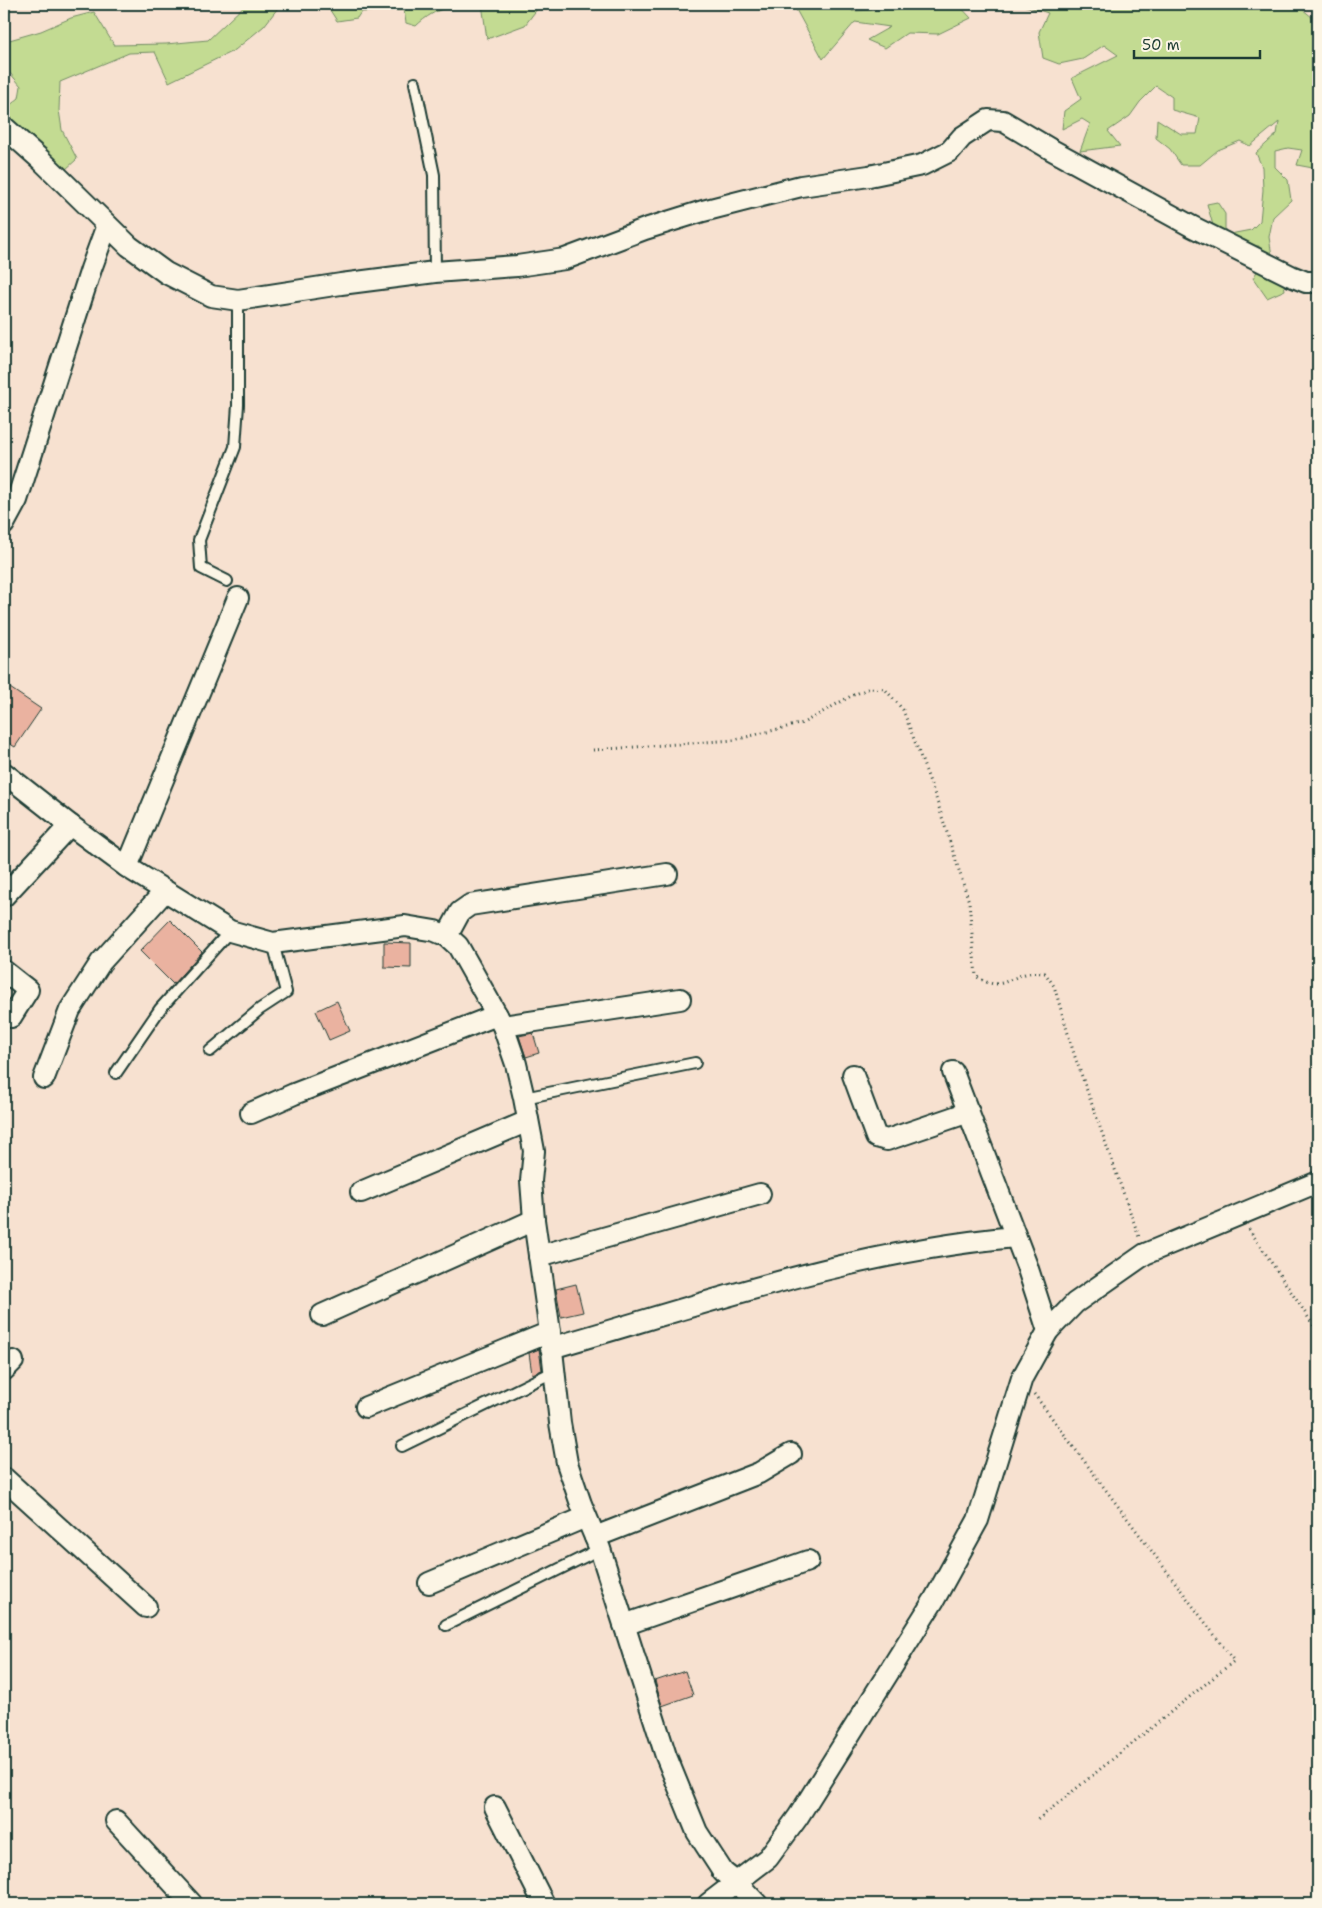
<svg xmlns="http://www.w3.org/2000/svg" width="1322" height="1908" font-family="'Shantell Sans',sans-serif">
  <rect width="100%" height="100%" fill="#f7e1d0"/>
  <filter id="ink" filterUnits="userSpaceOnUse"><feTurbulence type="fractalNoise" baseFrequency=".02" numOctaves="2"/><feDisplacementMap in="SourceGraphic" scale="10" xChannelSelector="R" yChannelSelector="G"/><feConvolveMatrix kernelMatrix="1 2 1 2 8 2 1 2 1" color-interpolation-filters="sRGB"/></filter>
  <g filter="url(#ink)">
    <!-- green -->
    <g fill="#c3db92" stroke="#718c63">
      <path d="M246 4H281L264 26 235 50 169 82 155 52 129 53 60 82 59 110 62 130 77 159 65 170 4 112V110L19 98 21 86 4 66V43L6 41 41 31 71 18 94 12 114 45 166 44 208 40Z"/>
      <path d="M326 4H479C452 6 437 6 416 26L406 23 404 10 361 12 357 18 337 21Z"/>
      <path d="M482 4H541L525 25 487 39Z"/>
      <path d="M793 4H852V11L900 9 958 4 971 18 938 34 907 33 885 48 867 40 890 27 855 22 823 59Z"/>
      <path d="M1025 4H1296L1318 22V169L1297 165 1302 150 1288 148 1275 151V167L1288 180 1291 200 1273 217 1269 237 1272 256 1281 268 1285 290 1267 298 1253 278 1261 265 1259 246H1235L1214 229 1207 204 1217 202 1225 214V235L1251 230 1260 221 1263 190 1262 167 1256 153 1277 134 1279 122 1250 146 1240 141 1218 150 1200 165H1181L1170 149 1156 138 1157 119 1181 134H1197L1200 118 1172 110V97L1156 86 1140 102 1130 116 1108 131 1120 146 1080 151 1090 124 1082 119 1062 129 1064 111 1081 99 1072 78 1118 55 1104 45 1083 59 1059 64 1043 58 1039 32 1048 13 1023 5Z"/>
    </g>
    <!-- building -->
    <g fill="#eab2a0" stroke="#1f3d34">
      <path d="M4 684 41 709 15 747 4 740Z"/>
      <path d="M170 920 202 952 173 984 140 951Z"/>
      <path d="M384 942 411 943V968L384 967Z"/>
      <path d="M337 1001 350 1031 329 1040 316 1011Z"/>
      <path d="M533 1033 539 1053 526 1057 519 1036Z"/>
      <path d="M576 1284 583 1312 561 1317 556 1289Z"/>
      <path d="M539 1349 542 1370 532 1374 529 1353Z"/>
      <path d="M685 1671 693 1695 662 1706 655 1681Z"/>
    </g>
    <g fill="none" stroke-linecap="round" stroke-linejoin="round">
      <!-- lane casing -->
      <g stroke="#1f3d34" stroke-width="14">
        <g id="lane">
          <path d="M415 83 434 175 435 272"/>
          <path d="M227 581 201 568 199 540 235 447 238 405V300"/>
          <path d="M210 1051 260 1009 286 992 273 943"/>
          <path d="M116 1073 160 1009 230 931"/>
          <path d="M524 1098 695 1063"/>
          <path d="M402 1446 553 1372"/>
          <path d="M446 1625 600 1549"/>
        </g>
      </g>
      <!-- street casing -->
      <g stroke="#1f3d34" stroke-width="24">
        <g id="street">
          <path d="M4 127 40 159 129 246 166 273 211 296 238 300 341 284 435 272 517 266 565 259 645 229 703 211 801 186 869 176 922 165 950 151 962 137 988 120 1003 121 1052 150 1191 226 1291 276 1306 282H1318"/>
          <path d="M4 524 17 500 91 269 107 225"/>
          <path d="M4 773 70 825 127 867 230 931 273 943 405 926 435 931 447 936 458 946 503 1026 516 1064 524 1098 534 1151 531 1181 534 1220 550 1332 560 1423 567 1463 581 1504 600 1549 666 1756 697 1832 723 1872 737 1883 757 1904"/>
          <path d="M127 867 238 598"/>
          <path d="M4 896 70 825"/>
          <path d="M447 936 460 912 470 905 667 874"/>
          <path d="M4 971 28 990 11 1017"/>
          <path d="M503 1026 680 999"/>
          <path d="M953 1072 1027 1266 1048 1331"/>
          <path d="M853 1075 876 1137 887 1140 969 1112"/>
          <path d="M44 1078 70 1010 101 962 165 891"/>
          <path d="M251 1113 294 1094 497 1015"/>
          <path d="M361 1192 528 1121"/>
          <path d="M539 1256 760 1194"/>
          <path d="M322 1315 534 1220"/>
          <path d="M551 1348C704 1304 855 1251 1015 1237"/>
          <path d="M4 1370 13 1361"/>
          <path d="M366 1407 550 1332"/>
          <path d="M4 1478 146 1607"/>
          <path d="M595 1537 759 1473 791 1454"/>
          <path d="M429 1583 586 1517"/>
          <path d="M624 1625 808 1561"/>
          <path d="M495 1807 544 1904"/>
          <path d="M116 1821 192 1904"/>
          <path d="M708 1904 768 1858 798 1817 934 1600 978 1520 1022 1378 1048 1331 1075 1303 1145 1254 1318 1182"/>
        </g>
      </g>
      <!-- path -->
      <g stroke="#1f3d34" stroke-width="3" stroke-dasharray="1 4" stroke-linecap="butt">
        <path d="M593 750 734 740 803 723 851 696 870 688 885 689 903 710 936 798 969 902 976 976C1000 993 1006 978 1029 973 1034 972 1040 973 1045 973L1054 986 1074 1054 1139 1237"/>
        <path d="M1249 1229 1318 1332"/>
        <path d="M1034 1394 1234 1661 1036 1821"/>
      </g>
      <!-- lane -->
      <use href="#lane" stroke="#fcf5e5" stroke-width="10"/>
      <!-- street -->
      <use href="#street" stroke="#fcf5e5" stroke-width="20"/>
    </g>
  </g>
  <!-- margin -->
  <rect width="1322" height="1908" fill="none" stroke="#fcf5e5" stroke-width="20"/>
  <rect x="10" y="10" width="1302" height="1888" fill="none" stroke="#1f3d34" stroke-width="2" filter="url(#ink)"/>
  <!-- scale -->
  <path d="M1134 50v8h126v-8" fill="none" stroke="#1f3d34" stroke-width="2.5"/>
  <text x="1142" y="50" font-size="15" fill="#1f3d34" stroke="#fcf5e5" stroke-width="4" paint-order="stroke">50 m</text>
</svg>
